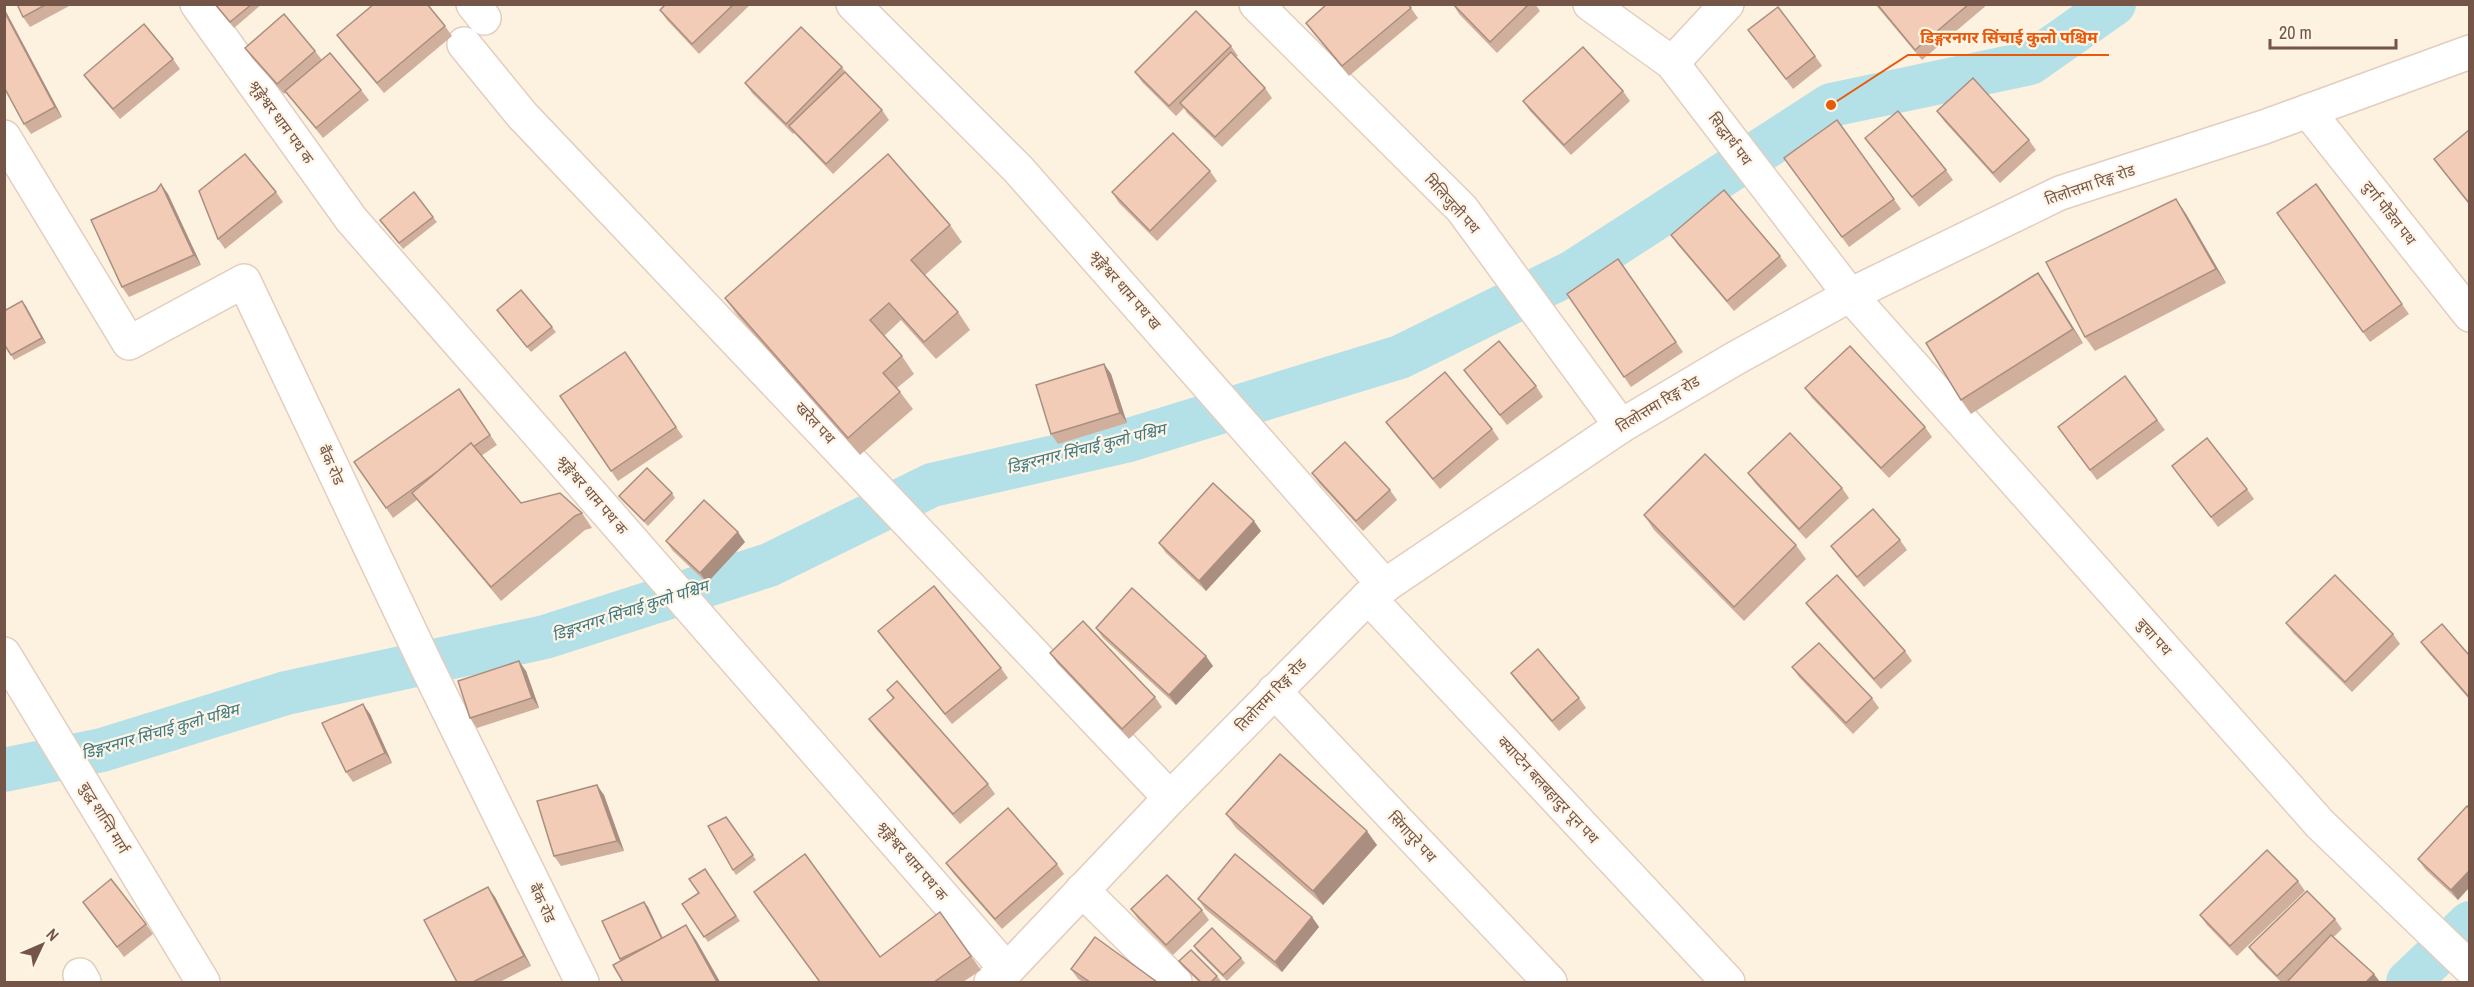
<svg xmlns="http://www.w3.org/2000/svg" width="2474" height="987" font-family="'Archivo Narrow','Noto Sans Devanagari',sans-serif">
  <rect width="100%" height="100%" fill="#fdf1e0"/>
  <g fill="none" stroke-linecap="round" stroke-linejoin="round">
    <!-- canal -->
    <g stroke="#b4e1e7" stroke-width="44">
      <path d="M4 770 102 750 286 693 545 637 769 565 932 485 1129 440 1400 357 1573 272 1831 105 2030 63 2114 4"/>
      <path d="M2408 982 2470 923"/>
    </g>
    <!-- minor casing -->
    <g stroke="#e3cebf" stroke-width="36">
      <g id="minor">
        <path d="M197 4 351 219 1007 970"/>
        <path d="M473 4 484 18"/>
        <path d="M853 4 1018 169 1385 586"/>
        <path d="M1256 4 1462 209 1621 426"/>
        <path d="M1590 4 1672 63 1850 295 2320 824 2470 968"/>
        <path d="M464 44 522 115 1170 798"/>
        <path d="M1672 63 1727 4"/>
        <path d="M2308 111 2470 315"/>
        <path d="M4 137 129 343 244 281 427 667 582 982"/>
        <path d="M1368 597 1728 982"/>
        <path d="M4 654 203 982"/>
        <path d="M1274 691 1550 982"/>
        <path d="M1082 890 1175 982"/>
        <path d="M80 975 84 982"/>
      </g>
    </g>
    <!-- tertiary casing -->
    <g stroke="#e3cebf" stroke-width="36">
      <path id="tertiary" d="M991 982 1007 970 1170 798 1368 597 1621 426 1734 359 1850 295 2060 193 2264 127 2470 52"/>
    </g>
    <!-- minor -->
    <use href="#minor" stroke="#fff" stroke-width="33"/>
    <!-- tertiary -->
    <use href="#tertiary" stroke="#fff" stroke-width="33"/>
  </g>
  <!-- wall -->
  <g fill="#d1af9d">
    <path d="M17 4H73L30 27 23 17Z"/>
    <path d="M214 4H262L234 28Z"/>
    <path d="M666 4H751L699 54 667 20 660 10Z"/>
    <path d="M1408 4 1418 18 1349 76 1313 33 1306 23Z"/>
    <path d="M1453 4H1535L1540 11 1497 53 1459 14Z"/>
    <path d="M1875 4H1988L1922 60Z"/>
    <path d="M4 8 62 117 31 134 24 124 4 87Z"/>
    <path d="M445 26 452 36 384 93 344 45 337 35Z"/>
    <path d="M1748 30 1815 56 1822 66 1793 89Z"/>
    <path d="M1231 46 1238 56 1236 57 1265 88 1272 98 1222 147 1187 113 1184 108 1176 116 1142 82 1135 72Z"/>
    <path d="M245 48 315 51 322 60 361 90 369 100 323 138 286 92 284 94 252 58Z"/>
    <path d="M173 59 180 69 120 119 91 85 84 75Z"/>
    <path d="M842 67 847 74 882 110 889 120 833 174 794 133 793 134 752 93 745 83Z"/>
    <path d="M1623 91 1630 101 1571 155 1530 111 1523 101Z"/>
    <path d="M1937 111 2029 140 2036 150 2000 183 1944 121Z"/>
    <path d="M1837 120 1901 209 1849 247 1784 158Z"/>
    <path d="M2469 130V204L2434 159Z"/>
    <path d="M1865 138 1946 170 1953 180 1919 207Z"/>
    <path d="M1210 171 1217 181 1157 241 1119 203 1112 192Z"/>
    <path d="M161 184 168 194 201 265 129 297 122 287Z"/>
    <path d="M2316 184 2409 314 2370 342 2277 213Z"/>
    <path d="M276 192 283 202 225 249 218 239Z"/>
    <path d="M2176 199 2186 214 2226 283 2095 351 2085 337Z"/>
    <path d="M433 217 437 222 403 249 384 225Z"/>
    <path d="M950 225 962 242 925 275 958 312 970 330 936 359 901 320 884 336 902 356 914 374 897 388 913 409 860 455 737 315 725 298Z"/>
    <path d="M1671 235 1780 256 1787 266 1734 311 1678 245Z"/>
    <path d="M1618 259 1683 352 1631 387 1567 294Z"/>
    <path d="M2038 273 2083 343 1971 414 1961 400Z"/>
    <path d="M22 301 46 343 14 360 11 355Z"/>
    <path d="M497 310 552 327 556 332 531 352Z"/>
    <path d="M625 352 683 437 618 481 560 396Z"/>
    <path d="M1104 364 1111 374 1127 423 1058 444 1051 434Z"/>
    <path d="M1464 370 1536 386 1543 397 1507 425Z"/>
    <path d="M2125 376 2165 430 2097 480 2058 427Z"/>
    <path d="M1805 388 1925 427 1932 437 1889 478 1812 398Z"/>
    <path d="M459 389 497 445 481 456 521 503 582 513 592 528 585 530 501 601 417 500 393 518 354 462Z"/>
    <path d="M1386 422 1492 429 1499 439 1440 489 1393 432Z"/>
    <path d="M2172 466 2247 489 2254 499 2218 527Z"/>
    <path d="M1312 473 1390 490 1397 500 1363 531 1319 483Z"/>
    <path d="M1748 473 1842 488 1849 498 1806 539 1755 483Z"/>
    <path d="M672 493 675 498 648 526 623 501 619 496Z"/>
    <path d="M1644 515 1796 545 1806 559 1744 621 1654 530Z"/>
    <path d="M1261 531 1206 591 1166 553 1159 543Z"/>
    <path d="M1900 540 1907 550 1864 587 1838 556 1831 546Z"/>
    <path d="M666 541 745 542 707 583 673 551Z"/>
    <path d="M1806 603 1905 651 1912 661 1881 689 1813 613Z"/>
    <path d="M2286 623 2393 634 2400 644 2352 692 2293 633Z"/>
    <path d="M1096 628 1213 666 1176 705 1103 638Z"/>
    <path d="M878 631 1001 668 1008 678 952 724 885 641Z"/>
    <path d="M2421 642 2469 655V699L2428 652Z"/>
    <path d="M1050 653 1155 697 1162 707 1129 739 1057 663Z"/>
    <path d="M1792 667 1872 698 1879 708 1853 734 1799 677Z"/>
    <path d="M526 671 539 708 477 728 470 718Z"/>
    <path d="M1511 673 1579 698 1586 708 1559 731 1518 683Z"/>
    <path d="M887 690 988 784 995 794 960 824 876 729 869 719 893 699Z"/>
    <path d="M370 714 392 763 353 782 346 772Z"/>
    <path d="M604 795 624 851 561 866 554 856Z"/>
    <path d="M2469 808 2458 900 2425 869 2418 859Z"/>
    <path d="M1226 814 1377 845 1323 905 1236 828Z"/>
    <path d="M726 817 756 860 736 875 733 870Z"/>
    <path d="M946 863 1057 864 1064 874 1002 929 953 873Z"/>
    <path d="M705 869 740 921 708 942 682 904 699 893Z"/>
    <path d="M2298 881 2305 891 2237 956 2207 925 2200 915Z"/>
    <path d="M495 897 531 966 500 982H457Z"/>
    <path d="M1198 899 1312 917 1319 927 1282 972 1205 909Z"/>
    <path d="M83 902 146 924 153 934 124 957Z"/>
    <path d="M644 902 648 907 663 938 696 940 720 982H623L621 961 620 959Z"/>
    <path d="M1131 909 1202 910 1209 920 1173 955 1138 919Z"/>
    <path d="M940 912 981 970 963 982H820L880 957Z"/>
    <path d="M2335 919 2342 929 2287 982H2281L2256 957 2249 947Z"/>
    <path d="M1194 946 1241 958 1245 963 1227 981 1197 951Z"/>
    <path d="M1179 961 1217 976 1221 981 1219 982H1199L1183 967Z"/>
    <path d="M1071 969 1157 982H1083L1078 979Z"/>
  </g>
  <!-- shaded-wall -->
  <g fill="#aa8f80">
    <path d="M4 8 62 117 55 107 4 11Z"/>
    <path d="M161 184 168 194 201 265 194 255Z"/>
    <path d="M2176 199 2186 214 2226 283 2216 269Z"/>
    <path d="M2038 273 2048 287 2083 343 2073 329Z"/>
    <path d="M22 301 26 306 46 343 42 338Z"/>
    <path d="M1104 364 1111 374 1127 423 1120 413Z"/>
    <path d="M1254 521 1261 531 1206 591 1199 581Z"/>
    <path d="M738 532 745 542 707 583 700 573Z"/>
    <path d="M1206 656 1213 666 1176 705 1169 695Z"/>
    <path d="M519 661 526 671 539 708 532 698Z"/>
    <path d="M363 704 370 714 392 763 385 753Z"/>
    <path d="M597 785 604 795 624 851 617 841Z"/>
    <path d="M1367 831 1377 845 1323 905 1313 891Z"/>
    <path d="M2469 871V888L2458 900 2451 890Z"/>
    <path d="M488 887 495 897 531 966 524 956Z"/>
    <path d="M644 902 648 907 665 944 662 939Z"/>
    <path d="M1312 917 1319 927 1282 972 1275 962Z"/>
    <path d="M686 925 696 940 720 982H717Z"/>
    <path d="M2374 974 2380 982H2366Z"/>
  </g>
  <!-- building -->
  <g fill="#f3ccb7" stroke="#aa8f80" stroke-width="1.5">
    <path d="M17 4H47L23 17Z"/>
    <path d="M215 4H252L230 22Z"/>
    <path d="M374 4H427L445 26 377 83 337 35Z"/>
    <path d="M666 4H734L692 44 660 10Z"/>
    <path d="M1327 4H1408L1411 8 1342 66 1306 23Z"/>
    <path d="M1453 4H1529L1490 42Z"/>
    <path d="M1877 4H1969L1915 50Z"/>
    <path d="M1778 7 1815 56 1786 79 1748 30Z"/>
    <path d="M4 11 55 107 24 124 4 87Z"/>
    <path d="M1196 11 1231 46 1169 106 1135 72Z"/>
    <path d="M284 14 315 51 277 84 245 48Z"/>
    <path d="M144 24 173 59 113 109 84 75Z"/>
    <path d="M801 27 842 67 786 124 745 83Z"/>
    <path d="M1583 47 1623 91 1564 145 1523 101Z"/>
    <path d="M1231 52 1265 88 1215 137 1180 103Z"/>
    <path d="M330 53 361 90 316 128 285 91Z"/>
    <path d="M845 72 882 110 826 164 789 126Z"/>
    <path d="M1973 78 2029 140 1993 173 1937 111Z"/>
    <path d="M1898 111 1946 170 1912 197 1865 138Z"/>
    <path d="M1837 120 1894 199 1842 237 1784 158Z"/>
    <path d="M2469 130V203L2434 159Z"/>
    <path d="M1173 133 1210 171 1150 231 1112 192Z"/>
    <path d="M245 154 276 192 218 239 199 191Z"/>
    <path d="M888 154 950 225 911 260 958 312 924 342 889 303 870 320 902 356 883 373 900 392 848 438 725 298Z"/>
    <path d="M161 184 194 255 122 287 91 220 156 191Z"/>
    <path d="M2316 184 2402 304 2363 332 2277 213Z"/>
    <path d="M1724 190 1780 256 1727 301 1671 235Z"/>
    <path d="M414 192 433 217 399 243 380 220Z"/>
    <path d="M2176 199 2216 269 2085 337 2046 262Z"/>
    <path d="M1618 259 1676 342 1624 377 1567 294Z"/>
    <path d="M2038 273 2073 329 1961 400 1926 343Z"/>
    <path d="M521 290 552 327 527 347 497 310Z"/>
    <path d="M22 301 42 338 11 355 4 344V311Z"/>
    <path d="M1499 341 1536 386 1500 415 1464 370Z"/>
    <path d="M1850 346 1925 427 1881 468 1805 388Z"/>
    <path d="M625 352 676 427 611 471 560 396Z"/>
    <path d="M1104 364 1120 413 1051 434 1036 385Z"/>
    <path d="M1445 372 1492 429 1433 479 1386 422Z"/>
    <path d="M2125 376 2157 420 2090 470 2058 427Z"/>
    <path d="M459 389 490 435 473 447 471 443 438 471 386 508 354 462Z"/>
    <path d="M1790 433 1842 488 1799 529 1748 473Z"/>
    <path d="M2207 438 2247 489 2211 517 2172 466Z"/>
    <path d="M1345 442 1390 490 1356 521 1312 473Z"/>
    <path d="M471 443 521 503 560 493 582 513 575 516 491 587 412 493Z"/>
    <path d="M1705 454 1796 545 1734 607 1644 515Z"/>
    <path d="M647 468 672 493 644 521 619 496Z"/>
    <path d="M1213 483 1254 521 1199 581 1159 543Z"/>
    <path d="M704 500 738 532 700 573 666 541Z"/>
    <path d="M1873 509 1900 540 1857 577 1831 546Z"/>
    <path d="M1837 575 1905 651 1874 679 1806 603Z"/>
    <path d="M2335 575 2393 634 2345 682 2286 623Z"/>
    <path d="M934 586 1001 668 945 714 878 631Z"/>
    <path d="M1132 588 1206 656 1169 695 1096 628Z"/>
    <path d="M1083 621 1155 697 1122 729 1050 653Z"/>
    <path d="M2442 624 2469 655V697L2421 642Z"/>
    <path d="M1819 643 1872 698 1846 723 1792 667Z"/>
    <path d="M1538 649 1579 698 1552 721 1511 673Z"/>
    <path d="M519 661 532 698 470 718 458 681Z"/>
    <path d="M897 681 988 784 953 814 869 719 894 698 887 690Z"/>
    <path d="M363 704 385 753 346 772 322 723Z"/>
    <path d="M1280 754 1367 831 1313 891 1226 814Z"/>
    <path d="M597 785 617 841 554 856 537 801Z"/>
    <path d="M2467 806 2469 808V871L2451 890 2418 859Z"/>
    <path d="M1008 808 1057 864 995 919 946 863Z"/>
    <path d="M726 817 753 855 733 870 708 826Z"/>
    <path d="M2267 850 2298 881 2230 946 2200 915Z"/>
    <path d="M805 854 880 957 940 912 971 956 934 982H820L754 892Z"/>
    <path d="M1235 854 1312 917 1275 962 1198 899Z"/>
    <path d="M705 869 736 916 704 937 682 904 699 893 689 879Z"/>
    <path d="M1167 875 1202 910 1166 945 1131 909Z"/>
    <path d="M111 879 146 924 117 947 83 902Z"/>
    <path d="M488 887 524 956 473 982H457L424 920Z"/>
    <path d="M2307 891 2335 919 2277 976 2249 947Z"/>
    <path d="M644 902 662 939 620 959 602 921Z"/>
    <path d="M686 925 717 982H623L613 965Z"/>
    <path d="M1212 928 1241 958 1223 975 1194 946Z"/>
    <path d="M2331 935 2374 974 2366 982H2287Z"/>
    <path d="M1095 937 1157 982H1090L1071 969Z"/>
    <path d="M1191 950 1217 976 1211 982H1201L1179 961Z"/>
  </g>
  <g text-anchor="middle" stroke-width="4.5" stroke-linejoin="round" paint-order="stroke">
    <!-- street labels -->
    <g font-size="15" fill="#745547" stroke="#fff5e7">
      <text transform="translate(281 122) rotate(54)" y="5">श्रृङ्गेश्वर धाम पथ क</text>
      <text transform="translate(1730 139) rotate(53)" y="5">सिद्धार्थ पथ</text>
      <text transform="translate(2090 185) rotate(-19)" y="5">तिलोत्तमा रिङ्ग रोड</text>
      <text transform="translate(1452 204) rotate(48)" y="5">मिलिजुली पथ</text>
      <text transform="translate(2389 213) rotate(52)" y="5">दुर्गा पौडेल पथ</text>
      <text transform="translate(1125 290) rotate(49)" y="5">श्रृङ्गेश्वर धाम पथ ख</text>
      <text transform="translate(1658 404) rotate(-31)" y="5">तिलोत्तमा रिङ्ग रोड</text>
      <text transform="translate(815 423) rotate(47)" y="5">खरेल पथ</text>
      <text transform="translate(331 465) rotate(65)" y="5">बैंक रोड</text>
      <text transform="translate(592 495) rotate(49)" y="5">श्रृङ्गेश्वर धाम पथ क</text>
      <text transform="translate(2154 637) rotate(48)" y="5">बुचा पथ</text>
      <text transform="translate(1271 695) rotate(-46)" y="5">तिलोत्तमा रिङ्ग रोड</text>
      <text transform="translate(1548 790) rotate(47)" y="5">क्याप्टेन बलबहादुर पून पथ</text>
      <text transform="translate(104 818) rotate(59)" y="5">बुद्ध शान्ति मार्ग</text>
      <text transform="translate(1412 837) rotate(47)" y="5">सिंगापुरे पथ</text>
      <text transform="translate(912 861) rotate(49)" y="5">श्रृङ्गेश्वर धाम पथ क</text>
      <text transform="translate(542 903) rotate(64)" y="5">बैंक रोड</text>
    </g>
    <!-- water labels -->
    <g font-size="16" font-style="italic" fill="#3d7982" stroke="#fff5e7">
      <text transform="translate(1086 448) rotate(-14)" y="6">डिङ्गरनगर सिंचाई कुलो पश्चिम</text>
      <text transform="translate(630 610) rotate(-18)" y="6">डिङ्गरनगर सिंचाई कुलो पश्चिम</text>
      <text transform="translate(160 731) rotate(-16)" y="6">डिङ्गरनगर सिंचाई कुलो पश्चिम</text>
    </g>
  </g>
  <!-- callouts -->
  <path fill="none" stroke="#e8590c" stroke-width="2" d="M1831 105L1908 55H2109"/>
  <circle fill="#e8590c" stroke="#fff5e7" stroke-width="2" cx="1831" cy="105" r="6"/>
  <g font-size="16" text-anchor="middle" font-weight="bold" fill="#e8590c" stroke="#fff5e7" stroke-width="4.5" stroke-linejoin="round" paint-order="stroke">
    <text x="2009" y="43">डिङ्गरनगर सिंचाई कुलो पश्चिम</text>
  </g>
  <!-- border -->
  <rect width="2474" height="987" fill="none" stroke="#745547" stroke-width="12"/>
  <!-- north arrow -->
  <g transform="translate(42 945) rotate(46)" stroke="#fff5e7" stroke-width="4.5" paint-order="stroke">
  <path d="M0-4.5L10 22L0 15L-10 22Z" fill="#745547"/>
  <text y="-9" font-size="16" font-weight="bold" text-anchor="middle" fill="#745547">N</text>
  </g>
  <!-- scale -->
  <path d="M2270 39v9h126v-9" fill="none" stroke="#745547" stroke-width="3"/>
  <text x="2279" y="39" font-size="18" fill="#745547" stroke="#fff5e7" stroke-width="4.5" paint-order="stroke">20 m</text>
</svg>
